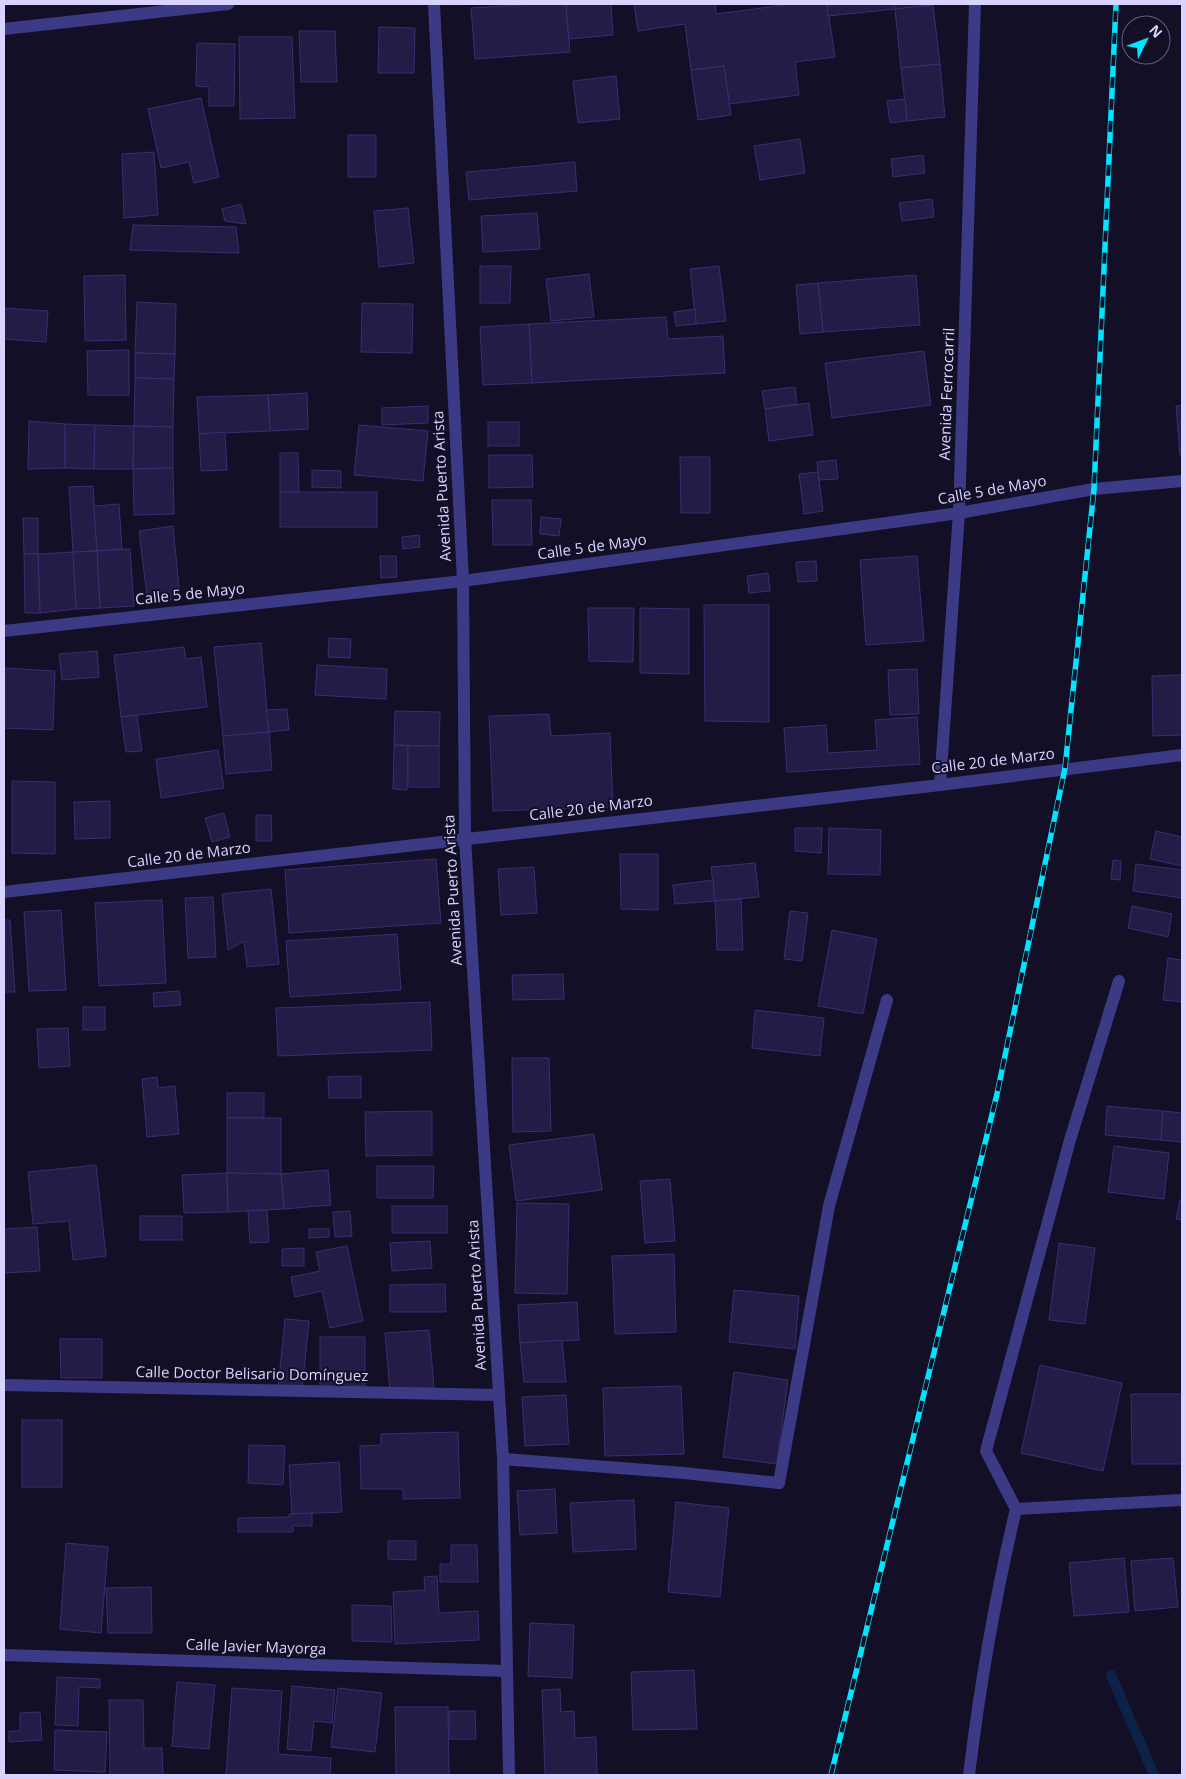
<svg xmlns="http://www.w3.org/2000/svg" width="1186" height="1779" font-family="'Open Sans',sans-serif">
  <rect width="100%" height="100%" fill="#130f26"/>
  <g fill="none" stroke-linecap="round" stroke-linejoin="round">
    <!-- stream -->
    <path stroke="#0c2248" stroke-width="10" d="M1111 1675 1154 1775"/>
  </g>
  <!-- building -->
  <g fill="#241b47" stroke="#3b2d73">
    <path d="M536 4H566L570 52 475 59 471 8Z"/>
    <path d="M566 4H611L613 35 569 39Z"/>
    <path d="M634 4H715L716 14 785 5 784 4H827L835 57 795 62 799 95 729 104 724 66 691 70 685 24 638 31Z"/>
    <path d="M827 4H894L895 9 828 16Z"/>
    <path d="M894 4H932L933 5 895 9Z"/>
    <path d="M933 5 940 64 901 68 895 9Z"/>
    <path d="M379 27 415 28 414 73H378Z"/>
    <path d="M299 31H335L337 82H301Z"/>
    <path d="M239 37H292L295 118 240 119Z"/>
    <path d="M197 43 235 44 234 106H209V87L196 86Z"/>
    <path d="M940 64 945 117 907 121 901 68Z"/>
    <path d="M724 66 731 115 698 120 691 70Z"/>
    <path d="M616 76 620 119 578 123 573 81Z"/>
    <path d="M201 98 219 177 194 183 189 162 161 168 148 109Z"/>
    <path d="M905 99 907 121 890 123 887 101Z"/>
    <rect x="348" y="135" width="28" height="42"/>
    <path d="M800 139 805 173 760 180 754 146Z"/>
    <path d="M154 152 158 215 124 218 122 154Z"/>
    <path d="M923 155 925 173 893 177 891 159Z"/>
    <path d="M575 162 577 191 469 200 466 172Z"/>
    <path d="M932 199 934 217 902 221 899 203Z"/>
    <path d="M241 204 246 224 225 221 222 209Z"/>
    <path d="M408 208 414 263 379 267 374 211Z"/>
    <path d="M537 213 540 249 483 252 481 216Z"/>
    <path d="M133 225 236 227 239 253 130 250Z"/>
    <path d="M480 266H511L510 303H480Z"/>
    <path d="M719 266 726 321 696 324 690 269Z"/>
    <path d="M589 274 594 317 551 321 546 279Z"/>
    <path d="M125 275 126 340 85 341 84 276Z"/>
    <path d="M916 275 920 325 823 332 818 283Z"/>
    <path d="M818 283 823 332 800 334 796 285Z"/>
    <path d="M137 302 176 304 175 354 135 353Z"/>
    <path d="M362 303 413 304 412 353 361 352Z"/>
    <path d="M4 308 48 311 46 342 4 339Z"/>
    <path d="M695 309 696 324 676 326 674 312Z"/>
    <path d="M666 317 668 339 723 336 725 373 532 383 529 324Z"/>
    <path d="M529 324 532 383 483 385 480 327Z"/>
    <path d="M129 350V395H88L87 351Z"/>
    <path d="M924 351 931 405 832 418 825 363Z"/>
    <path d="M135 353 175 354 174 379 135 378Z"/>
    <path d="M135 378 174 379 173 427 134 426Z"/>
    <path d="M795 387 797 404 765 409 762 391Z"/>
    <path d="M307 393 308 429 270 431 268 395Z"/>
    <path d="M268 395 270 431 199 434 197 397Z"/>
    <path d="M809 403 813 435 769 441 765 409Z"/>
    <path d="M1182 405V455H1180L1176 406Z"/>
    <path d="M428 406V423L382 425V408Z"/>
    <path d="M29 421 65 424V468L28 469Z"/>
    <rect x="488" y="422" width="31" height="24"/>
    <path d="M65 424 95 425 94 469 65 468Z"/>
    <path d="M95 425 134 426 133 469H94Z"/>
    <path d="M359 425 428 431 423 481 354 475Z"/>
    <path d="M134 426 173 427V468L133 469Z"/>
    <path d="M225 432 227 470 201 471 199 434Z"/>
    <path d="M280 453H298L299 492H280Z"/>
    <path d="M489 455H532L533 487 489 488Z"/>
    <path d="M680 457H710V513H681Z"/>
    <path d="M836 460 838 479 819 480 817 462Z"/>
    <path d="M173 468 174 514 134 515 133 469Z"/>
    <path d="M312 470 341 471V488L312 487Z"/>
    <path d="M818 472 823 511 804 514 799 474Z"/>
    <path d="M93 486 97 551 73 552 69 487Z"/>
    <rect x="280" y="492" width="97" height="35"/>
    <path d="M492 500H531L532 545H493Z"/>
    <path d="M119 504 122 549 97 551 94 506Z"/>
    <path d="M541 517 561 519 559 536 540 534Z"/>
    <path d="M23 518H38V554H24Z"/>
    <path d="M173 526 180 598 148 604 139 531Z"/>
    <path d="M419 535 420 547 403 549 402 537Z"/>
    <path d="M130 549 134 606 100 608 97 551Z"/>
    <path d="M97 551 100 608 76 609 73 552Z"/>
    <path d="M73 552 76 609 40 613 38 554Z"/>
    <path d="M24 554H38L40 613H25Z"/>
    <path d="M380 556H396L397 577 381 578Z"/>
    <path d="M917 556 924 641 866 645 860 560Z"/>
    <path d="M816 561 817 581 798 582 796 562Z"/>
    <path d="M768 573 770 591 749 593 747 576Z"/>
    <path d="M704 605H769V722L705 721Z"/>
    <path d="M588 608H634L633 662 589 661Z"/>
    <path d="M640 608 689 609V674L640 673Z"/>
    <path d="M329 638 351 639 350 658 328 657Z"/>
    <path d="M261 643 269 732 223 736 214 647Z"/>
    <path d="M184 647 186 659 201 657 207 707 121 717 114 655Z"/>
    <path d="M97 651 99 677 62 680 59 654Z"/>
    <path d="M317 665 387 669 386 699 315 695Z"/>
    <path d="M4 668 55 671 53 730 4 728Z"/>
    <path d="M917 669 919 714 890 715 888 670Z"/>
    <path d="M1182 675V735L1153 736 1152 676Z"/>
    <path d="M287 709 289 730 269 732 266 710Z"/>
    <path d="M395 711 440 712 439 746 394 745Z"/>
    <path d="M549 714 551 736 610 733 613 807 493 811 489 716Z"/>
    <path d="M137 715 142 751 126 752 121 717Z"/>
    <path d="M917 717 920 764 787 772 784 728 826 725 828 753 877 750 875 720Z"/>
    <path d="M269 732 272 770 226 774 223 736Z"/>
    <path d="M394 745 408 746 407 790 393 789Z"/>
    <rect x="408" y="746" width="31" height="41"/>
    <path d="M218 750 224 788 161 798 156 759Z"/>
    <path d="M12 781 55 782V854L12 853Z"/>
    <path d="M110 801V838L75 839 74 802Z"/>
    <path d="M224 813 230 837 212 842 205 818Z"/>
    <path d="M256 815H271L272 841H256Z"/>
    <path d="M795 828H822L821 853 795 851Z"/>
    <path d="M829 828 881 830 880 875 828 874Z"/>
    <path d="M1156 831 1182 837V866L1150 859Z"/>
    <path d="M620 854H658V910L621 909Z"/>
    <path d="M436 859 441 923 289 933 285 870Z"/>
    <path d="M1113 860 1121 861 1120 880 1111 879Z"/>
    <path d="M755 863 759 897 715 901 711 867Z"/>
    <path d="M1136 864 1182 870V898L1133 891Z"/>
    <path d="M534 867 537 913 501 915 498 869Z"/>
    <path d="M713 880 715 901 675 904 673 885Z"/>
    <path d="M271 889 279 964 247 967 244 941 228 950 222 894Z"/>
    <path d="M213 897 216 957 188 958 185 898Z"/>
    <path d="M741 899 743 950H717L715 901Z"/>
    <path d="M162 900 166 983 99 986 95 903Z"/>
    <path d="M1132 906 1172 914 1168 937 1128 928Z"/>
    <path d="M61 910 66 990 29 991 24 912Z"/>
    <path d="M790 911 808 913 802 961 784 959Z"/>
    <path d="M4 920H10L15 992H4Z"/>
    <path d="M832 930 877 939 863 1014 818 1006Z"/>
    <path d="M397 934 401 990 290 997 286 941Z"/>
    <path d="M1168 958 1182 960V1002L1163 1000Z"/>
    <path d="M563 974 564 999 513 1000 512 975Z"/>
    <path d="M179 991 181 1005 154 1007 153 993Z"/>
    <path d="M430 1002 432 1050 278 1056 276 1008Z"/>
    <rect x="83" y="1007" width="22" height="23"/>
    <path d="M755 1010 824 1018 820 1056 752 1048Z"/>
    <path d="M68 1028 70 1066 39 1068 37 1029Z"/>
    <path d="M512 1058H549L551 1131 513 1132Z"/>
    <path d="M361 1076V1098H329L328 1077Z"/>
    <path d="M157 1077 158 1088 175 1086 179 1134 147 1137 142 1079Z"/>
    <rect x="227" y="1093" width="37" height="25"/>
    <path d="M1107 1106 1163 1111 1161 1140 1105 1135Z"/>
    <path d="M432 1111V1155L366 1156 365 1112Z"/>
    <path d="M1163 1111 1182 1113V1142L1161 1140Z"/>
    <path d="M227 1118H281V1174L227 1173Z"/>
    <path d="M594 1134 602 1190 516 1201 509 1145Z"/>
    <path d="M1114 1146 1169 1153 1164 1199 1108 1192Z"/>
    <path d="M96 1165 106 1256 73 1260 69 1221 33 1224 28 1172Z"/>
    <path d="M377 1166H434L433 1198H377Z"/>
    <path d="M328 1170 331 1205 284 1209 281 1174Z"/>
    <path d="M227 1173 228 1212 184 1213 182 1175Z"/>
    <path d="M227 1173 281 1174 284 1209 228 1212Z"/>
    <path d="M670 1179 675 1241 645 1243 640 1181Z"/>
    <path d="M1180 1200 1182 1201V1220L1176 1219Z"/>
    <path d="M517 1203 569 1204 567 1294 515 1293Z"/>
    <rect x="392" y="1206" width="55" height="27"/>
    <path d="M267 1210 269 1242 250 1243 248 1211Z"/>
    <path d="M350 1211 352 1236 335 1237 333 1212Z"/>
    <rect x="140" y="1216" width="42" height="24"/>
    <path d="M37 1227 40 1271 4 1273V1229Z"/>
    <path d="M309 1229H329V1237L309 1238Z"/>
    <path d="M430 1241 432 1268 392 1271 390 1243Z"/>
    <path d="M1059 1243 1095 1248 1085 1324 1049 1320Z"/>
    <path d="M347 1246 363 1321 330 1328 322 1291 295 1297 291 1277 320 1271 316 1252Z"/>
    <path d="M304 1248V1266H282V1249Z"/>
    <path d="M674 1254 676 1332 615 1334 612 1256Z"/>
    <path d="M445 1284 446 1312H390V1285Z"/>
    <path d="M734 1290 799 1296 795 1349 729 1342Z"/>
    <path d="M577 1302 579 1340 520 1343 518 1305Z"/>
    <path d="M285 1319 309 1321 302 1390 278 1388Z"/>
    <path d="M429 1330 434 1388 390 1391 385 1333Z"/>
    <path d="M320 1337H365V1386L320 1387Z"/>
    <path d="M60 1339H102V1378H61Z"/>
    <path d="M562 1340 566 1382H524L520 1343Z"/>
    <path d="M1040 1365 1122 1383 1103 1471 1021 1453Z"/>
    <path d="M734 1372 788 1380 777 1464 723 1457Z"/>
    <path d="M681 1386 684 1454 605 1456 603 1388Z"/>
    <path d="M1131 1394H1182V1464H1132Z"/>
    <path d="M566 1395 569 1444 525 1446 522 1397Z"/>
    <rect x="22" y="1420" width="40" height="67"/>
    <path d="M458 1432 460 1498 403 1499V1489H361L360 1446 381 1445V1434Z"/>
    <path d="M249 1445 285 1446 283 1485 248 1483Z"/>
    <path d="M339 1462 342 1512 292 1514 289 1465Z"/>
    <path d="M555 1489 557 1533 520 1535 517 1491Z"/>
    <path d="M634 1500 636 1549 573 1552 570 1503Z"/>
    <path d="M676 1502 729 1508 720 1597 668 1592Z"/>
    <path d="M312 1513V1526H293V1532H238V1518L290 1517 289 1514Z"/>
    <path d="M388 1541H416V1560L388 1559Z"/>
    <path d="M66 1543 108 1547 101 1633 60 1629Z"/>
    <path d="M451 1545H477L478 1582H440V1564H451Z"/>
    <path d="M1124 1558 1129 1612 1074 1616 1069 1563Z"/>
    <path d="M1173 1558 1178 1607 1135 1611 1131 1561Z"/>
    <path d="M437 1576 439 1613 478 1611 479 1640 395 1644 393 1592 425 1590 424 1577Z"/>
    <path d="M151 1587 152 1633H108L106 1588Z"/>
    <path d="M352 1605 391 1606 392 1642 352 1641Z"/>
    <path d="M530 1623 574 1625 572 1678 528 1676Z"/>
    <path d="M694 1670 697 1729 633 1730 631 1672Z"/>
    <path d="M57 1677 100 1679V1688L79 1687 78 1726 55 1725Z"/>
    <path d="M177 1682 215 1685 209 1749 172 1746Z"/>
    <path d="M292 1686 335 1690 332 1723 314 1721 311 1751 287 1749Z"/>
    <path d="M232 1688 282 1691 278 1754 331 1758 330 1775H226Z"/>
    <path d="M338 1688 382 1693 375 1752 331 1747Z"/>
    <path d="M560 1689 561 1712 574 1711 575 1738 596 1737 597 1775H545L542 1690Z"/>
    <path d="M109 1700H143L144 1748H162L163 1775H110Z"/>
    <path d="M395 1707H448L449 1775H396Z"/>
    <path d="M449 1711H475L476 1739H449Z"/>
    <path d="M40 1712 42 1740 9 1742V1731H20V1713Z"/>
    <path d="M55 1730 107 1732 105 1772 54 1770Z"/>
  </g>
  <g fill="none" stroke-linecap="round" stroke-linejoin="round">
    <!-- pedestrian -->
    <path stroke="#3d3a85" stroke-width="12" d="M779 1483 829 1206 887 1000"/>
    <!-- minor -->
    <g stroke="#3d3a85" stroke-width="12">
      <path d="M434 4 463 581 465 839 503 1459 509 1775"/>
      <path d="M4 29 228 4"/>
      <path d="M4 631 463 581 959 513 1094 489 1182 481"/>
      <path d="M940 785 959 513 975 4"/>
      <path d="M4 892 940 785 1182 755"/>
      <path d="M4 1385 499 1395"/>
      <path d="M503 1459 684 1473 779 1483"/>
      <path d="M1016 1509 1182 1500"/>
      <path d="M4 1655 507 1671"/>
      <path d="M969 1775C980 1685 995 1597 1016 1509L986 1451 1070 1140 1119 981"/>
    </g>
    <!-- rail casing -->
    <g stroke="#00e5ff" stroke-width="5.5">
      <path id="rail" d="M831 1775 997 1094 1065 768 1094 489 1116 4"/>
    </g>
    <!-- rail -->
    <use href="#rail" stroke="#130f26" stroke-width="4" stroke-dasharray="11" stroke-linecap="butt"/>
  </g>
  <g text-anchor="middle" stroke-width="4" stroke-linejoin="round" paint-order="stroke">
    <!-- street labels -->
    <g font-size="15" fill="#d9d4ff" stroke="#130f26">
      <text transform="translate(947 394) rotate(-88)" y="5">Avenida Ferrocarril</text>
      <text transform="translate(442 486) rotate(-93)" y="5">Avenida Puerto Arista</text>
      <text transform="translate(992 490) rotate(-10)" y="5">Calle 5 de Mayo</text>
      <text transform="translate(592 547) rotate(-8)" y="5">Calle 5 de Mayo</text>
      <text transform="translate(190 594) rotate(-6)" y="5">Calle 5 de Mayo</text>
      <text transform="translate(993 761) rotate(-7)" y="5">Calle 20 de Marzo</text>
      <text transform="translate(591 808) rotate(-7)" y="5">Calle 20 de Marzo</text>
      <text transform="translate(189 855) rotate(-7)" y="5">Calle 20 de Marzo</text>
      <text transform="translate(453 890) rotate(-93)" y="5">Avenida Puerto Arista</text>
      <text transform="translate(477 1295) rotate(-93)" y="5">Avenida Puerto Arista</text>
      <text transform="translate(252 1374) rotate(1)" y="5">Calle Doctor Belisario Domínguez</text>
      <text transform="translate(256 1647) rotate(2)" y="5">Calle Javier Mayorga</text>
    </g>
  </g>
  <!-- border -->
  <rect width="1186" height="1779" fill="none" stroke="#d9d4ff" stroke-width="10"/>
  <!-- north arrow -->
  <g transform="translate(1146 40) rotate(48)"><circle r="24" fill="#130f26" stroke="#625e7d"/>
  <path d="M0-4L9 19L0 12L-9 19Z" fill="#00e5ff"/>
  <text y="-8" font-size="14" font-weight="bold" text-anchor="middle" fill="#d9d4ff">N</text>
  </g>
</svg>
